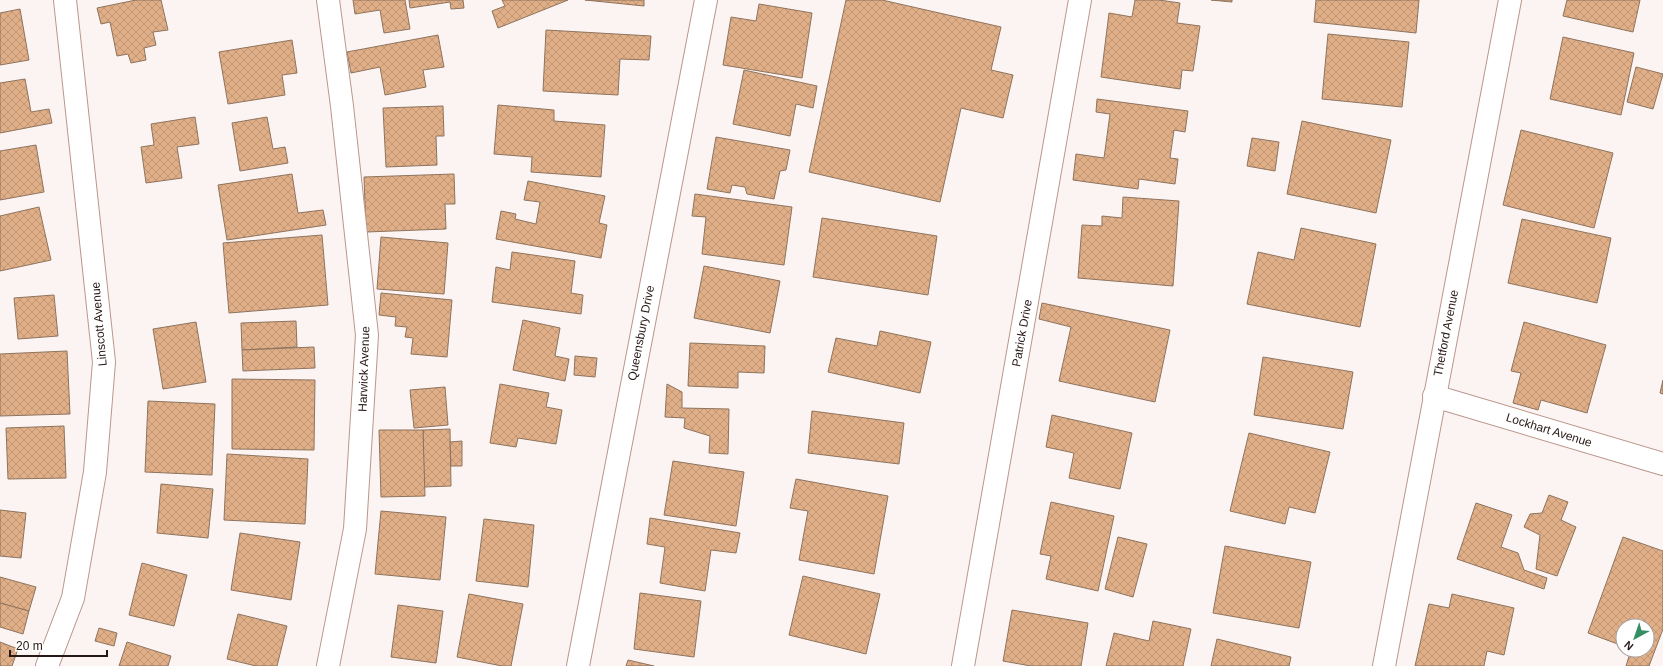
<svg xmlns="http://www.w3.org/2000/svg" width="1663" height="666" font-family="Arial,sans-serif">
  <defs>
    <pattern id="building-cross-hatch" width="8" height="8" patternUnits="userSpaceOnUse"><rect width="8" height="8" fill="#e0af88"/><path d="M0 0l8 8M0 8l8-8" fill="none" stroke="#c09674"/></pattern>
  </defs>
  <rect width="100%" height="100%" fill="#fcf4f2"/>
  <!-- building -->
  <g fill="url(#building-cross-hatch)" stroke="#8e735d">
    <path d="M136 0H161L168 30 153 32 156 45 144 48 146 60 131 63 128 54 117 56 110 22 101 24 97 8Z"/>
    <path d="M353 0H405L410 29 384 33 380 10 355 14Z"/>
    <path d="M409 0H463L464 8 451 9 450 2 410 8Z"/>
    <path d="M502 0H568L498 28 492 11 505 6Z"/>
    <path d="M585 0H644V6Z"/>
    <path d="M846 0H882L1001 27 991 70 1013 75 1003 118 961 108 940 202 809 172Z"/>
    <path d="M1135 0H1159L1180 3 1177 23 1200 26 1193 71 1182 70 1180 89 1101 77 1109 13 1132 17Z"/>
    <path d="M1211 0H1232V2Z"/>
    <path d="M1316 0H1419L1416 33 1314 22Z"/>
    <path d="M1567 0H1640L1633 32 1563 16Z"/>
    <path d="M759 4 812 13 802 78 723 65 731 17 756 21Z"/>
    <path d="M20 9 29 60 0 65V13Z"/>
    <path d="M546 30 651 36 649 60 620 59 618 95 543 91Z"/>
    <path d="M1328 34 1409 42 1402 107 1322 99Z"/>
    <path d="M438 35 444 67 423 70 426 87 385 95 380 67 351 73 347 52Z"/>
    <path d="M1563 37 1634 53 1621 115 1550 99Z"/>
    <path d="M292 40 297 73 282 75 285 95 228 104 219 52Z"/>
    <path d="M1636 67 1663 74 1653 109 1627 102Z"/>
    <path d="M744 70 817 86 813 108 796 104 790 136 733 124Z"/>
    <path d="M25 79 31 112 49 109 52 123 0 133V83Z"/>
    <path d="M1097 99 1188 111 1185 132 1174 130 1170 158 1178 159 1175 184 1139 179 1138 189 1073 180 1076 154 1104 158 1110 114 1096 112Z"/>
    <path d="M498 105 554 110V121L605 125 601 177 531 172 532 157 494 154Z"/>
    <path d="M443 106 444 136H436L437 165 386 167 383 108Z"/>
    <path d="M195 117 199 144 177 147 182 178 146 183 141 147 154 145 151 124Z"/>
    <path d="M267 117 273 149 285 147 288 163 240 171 232 123Z"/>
    <path d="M1302 121 1391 140 1376 213 1287 194Z"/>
    <path d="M1521 130 1613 153 1594 228 1503 205Z"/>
    <path d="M716 137 790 150 786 170 780 171 774 199 747 194 745 187 732 185 730 193 707 189Z"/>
    <path d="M1252 138 1279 142 1275 171 1247 166Z"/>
    <path d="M36 145 44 192 0 200V151Z"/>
    <path d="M292 174 298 213 323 210 326 225 227 240 218 185Z"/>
    <path d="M454 174 455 204H445L446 229 366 232 364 177Z"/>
    <path d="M528 181 605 196 599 223 607 225 601 258 496 239 501 211 516 214 515 219 536 224 540 202 524 200Z"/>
    <path d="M695 194 792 207 784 265 702 254 706 217 692 216Z"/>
    <path d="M1123 197 1179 201 1173 286 1078 278 1082 225 1102 226V216L1122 218Z"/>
    <path d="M39 207 51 260 0 271V216Z"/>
    <path d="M822 218 937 236 928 295 813 277Z"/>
    <path d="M1522 219 1611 238 1597 303 1508 283Z"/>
    <path d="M1301 228 1376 244 1360 327 1247 304 1258 252 1294 260Z"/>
    <path d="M322 235 328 305 229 313 223 243Z"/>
    <path d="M381 237 448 243 444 294 377 289Z"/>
    <path d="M512 252 575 261 571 293 583 295 581 314 492 302 496 267 510 270Z"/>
    <path d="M704 266 780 281 770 333 694 318Z"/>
    <path d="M381 293 452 300 447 357 411 354 413 338 405 337 407 327 395 326 396 317 379 315Z"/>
    <path d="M54 295 58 336 18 339 14 298Z"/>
    <path d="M1042 303 1170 330 1155 402 1059 381 1071 327 1039 319Z"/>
    <path d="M523 320 560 328 555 356 569 359 565 381 513 370Z"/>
    <path d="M296 321 297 347 242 350 241 323Z"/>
    <path d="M196 322 206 382 163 389 153 329Z"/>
    <path d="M1524 322 1606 345 1587 413 1541 400 1538 410 1513 403 1521 373 1511 371Z"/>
    <path d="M880 331 931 342 920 393 828 372 836 338 877 346Z"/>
    <path d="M690 343 765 346 764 373 738 372V388L688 386Z"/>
    <path d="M314 347 315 368 243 371 242 350Z"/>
    <path d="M67 351 70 414 0 416V354Z"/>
    <path d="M575 356 597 358 595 377 574 375Z"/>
    <path d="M1263 357 1353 372 1343 429 1254 415Z"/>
    <path d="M232 379 315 380 314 450 232 449Z"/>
    <path d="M1663 380V394L1660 393Z"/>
    <path d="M500 384 549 393 546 407 562 410 556 444 518 438 516 447 490 443Z"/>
    <path d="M667 384 682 392V408L729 409 728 454 709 453 710 436 684 428 685 418 665 417Z"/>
    <path d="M445 387 448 425 414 428 410 390Z"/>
    <path d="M148 401 215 404 212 475 145 472Z"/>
    <path d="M812 411 904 423 899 464 808 453Z"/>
    <path d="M1052 415 1132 433 1120 489 1069 478 1074 453 1046 447Z"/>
    <path d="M64 426 66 478 8 479 6 428Z"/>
    <path d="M450 429 451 486 424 487 423 430Z"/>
    <path d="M379 430H423L425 496 381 497Z"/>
    <path d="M1249 433 1330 452 1315 513 1289 507 1285 524 1230 511Z"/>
    <path d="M462 441V466H451L450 442Z"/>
    <path d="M227 454 308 459 305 524 224 520Z"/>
    <path d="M673 461 744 472 736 526 664 515Z"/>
    <path d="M796 479 888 496 874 574 799 560 808 511 790 508Z"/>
    <path d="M161 484 213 489 208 538 157 533Z"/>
    <path d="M1549 495 1568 502 1561 520 1576 527 1557 576 1536 569 1540 535 1524 527 1530 514 1542 513Z"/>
    <path d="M1051 502 1114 516 1098 591 1046 579 1051 556 1040 554Z"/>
    <path d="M1476 503 1512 515 1501 547 1518 553 1524 570 1547 578 1544 589 1457 559Z"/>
    <path d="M0 510 26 513 21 558 0 556Z"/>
    <path d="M381 511 446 517 440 580 375 574Z"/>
    <path d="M650 518 740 533 736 553 711 550 705 591 660 583 665 547 647 544Z"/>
    <path d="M484 519 534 525 528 587 476 581Z"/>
    <path d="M240 533 300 542 291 600 231 590Z"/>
    <path d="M1118 537 1147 544 1133 597 1105 589Z"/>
    <path d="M1623 537 1663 551V629L1649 666H1626L1631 650H1647V626H1623V646L1588 633Z"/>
    <path d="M1225 546 1311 562 1299 628 1213 613Z"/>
    <path d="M142 563 187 575 174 626 129 615Z"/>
    <path d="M803 576 880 594 866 654 789 635Z"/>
    <path d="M0 577 36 587 29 611 0 603Z"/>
    <path d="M640 593 701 601 694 657 634 649Z"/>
    <path d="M469 594 523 604 511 666H502L457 657Z"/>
    <path d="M1452 594 1514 608 1504 655 1487 651 1484 666H1415L1429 604 1449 608Z"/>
    <path d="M0 603 29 611 23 634 0 627Z"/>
    <path d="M398 605 443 611 436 663 391 657Z"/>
    <path d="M1012 610 1088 623 1081 666H1031L1003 661Z"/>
    <path d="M238 614 287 626 277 666H256L227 659Z"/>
    <path d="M1153 621 1191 629 1183 666H1106L1114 633 1149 641Z"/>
    <path d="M99 628 117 633 114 646 95 641Z"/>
    <path d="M1217 639 1291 657 1289 666H1211Z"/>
    <path d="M0 642 18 649 12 666H0Z"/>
    <path d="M127 642 171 656 168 666H119Z"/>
    <path d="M628 660 654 666H626Z"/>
  </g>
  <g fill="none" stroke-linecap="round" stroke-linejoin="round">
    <!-- minor casing -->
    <g stroke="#bb968c" stroke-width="24">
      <g id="minor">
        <path d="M1434 396 1663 464"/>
        <path d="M47 666 73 598 95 472 104 362 65 0"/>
        <path d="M328 666 355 529 367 335 342 106 328 0"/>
        <path d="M963 666 1080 0"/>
        <path d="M1384 666 1510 0"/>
      </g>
    </g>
    <!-- tertiary casing -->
    <g stroke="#bb968c" stroke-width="24">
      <path id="tertiary" d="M578 666 706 0"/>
    </g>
    <!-- minor -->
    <use href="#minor" stroke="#fff" stroke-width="22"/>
    <!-- tertiary -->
    <use href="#tertiary" stroke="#fff" stroke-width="22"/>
  </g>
  <g text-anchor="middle" stroke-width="4" stroke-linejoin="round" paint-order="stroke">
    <!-- street labels -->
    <g font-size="12" fill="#261814" stroke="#fff">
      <text transform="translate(99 324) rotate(-95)" y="4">Linscott Avenue</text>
      <text transform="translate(641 333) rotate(-79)" y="4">Queensbury Drive</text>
      <text transform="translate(1022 333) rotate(-80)" y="4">Patrick Drive</text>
      <text transform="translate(1446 333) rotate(-79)" y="4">Thetford Avenue</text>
      <text transform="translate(364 369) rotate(-88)" y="4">Harwick Avenue</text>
      <text transform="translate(1549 430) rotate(17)" y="4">Lockhart Avenue</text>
    </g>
  </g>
  <!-- north arrow -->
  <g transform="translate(1635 638) rotate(220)"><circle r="19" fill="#ffffff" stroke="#a8a3a1"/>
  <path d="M0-3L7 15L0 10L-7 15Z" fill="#358e63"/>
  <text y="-6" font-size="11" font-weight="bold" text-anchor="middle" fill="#261814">N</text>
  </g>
  <!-- scale -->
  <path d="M10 650v6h97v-6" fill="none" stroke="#261814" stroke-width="2"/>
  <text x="16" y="650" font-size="12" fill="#261814" stroke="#ffffff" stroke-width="3" paint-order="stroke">20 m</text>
</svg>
